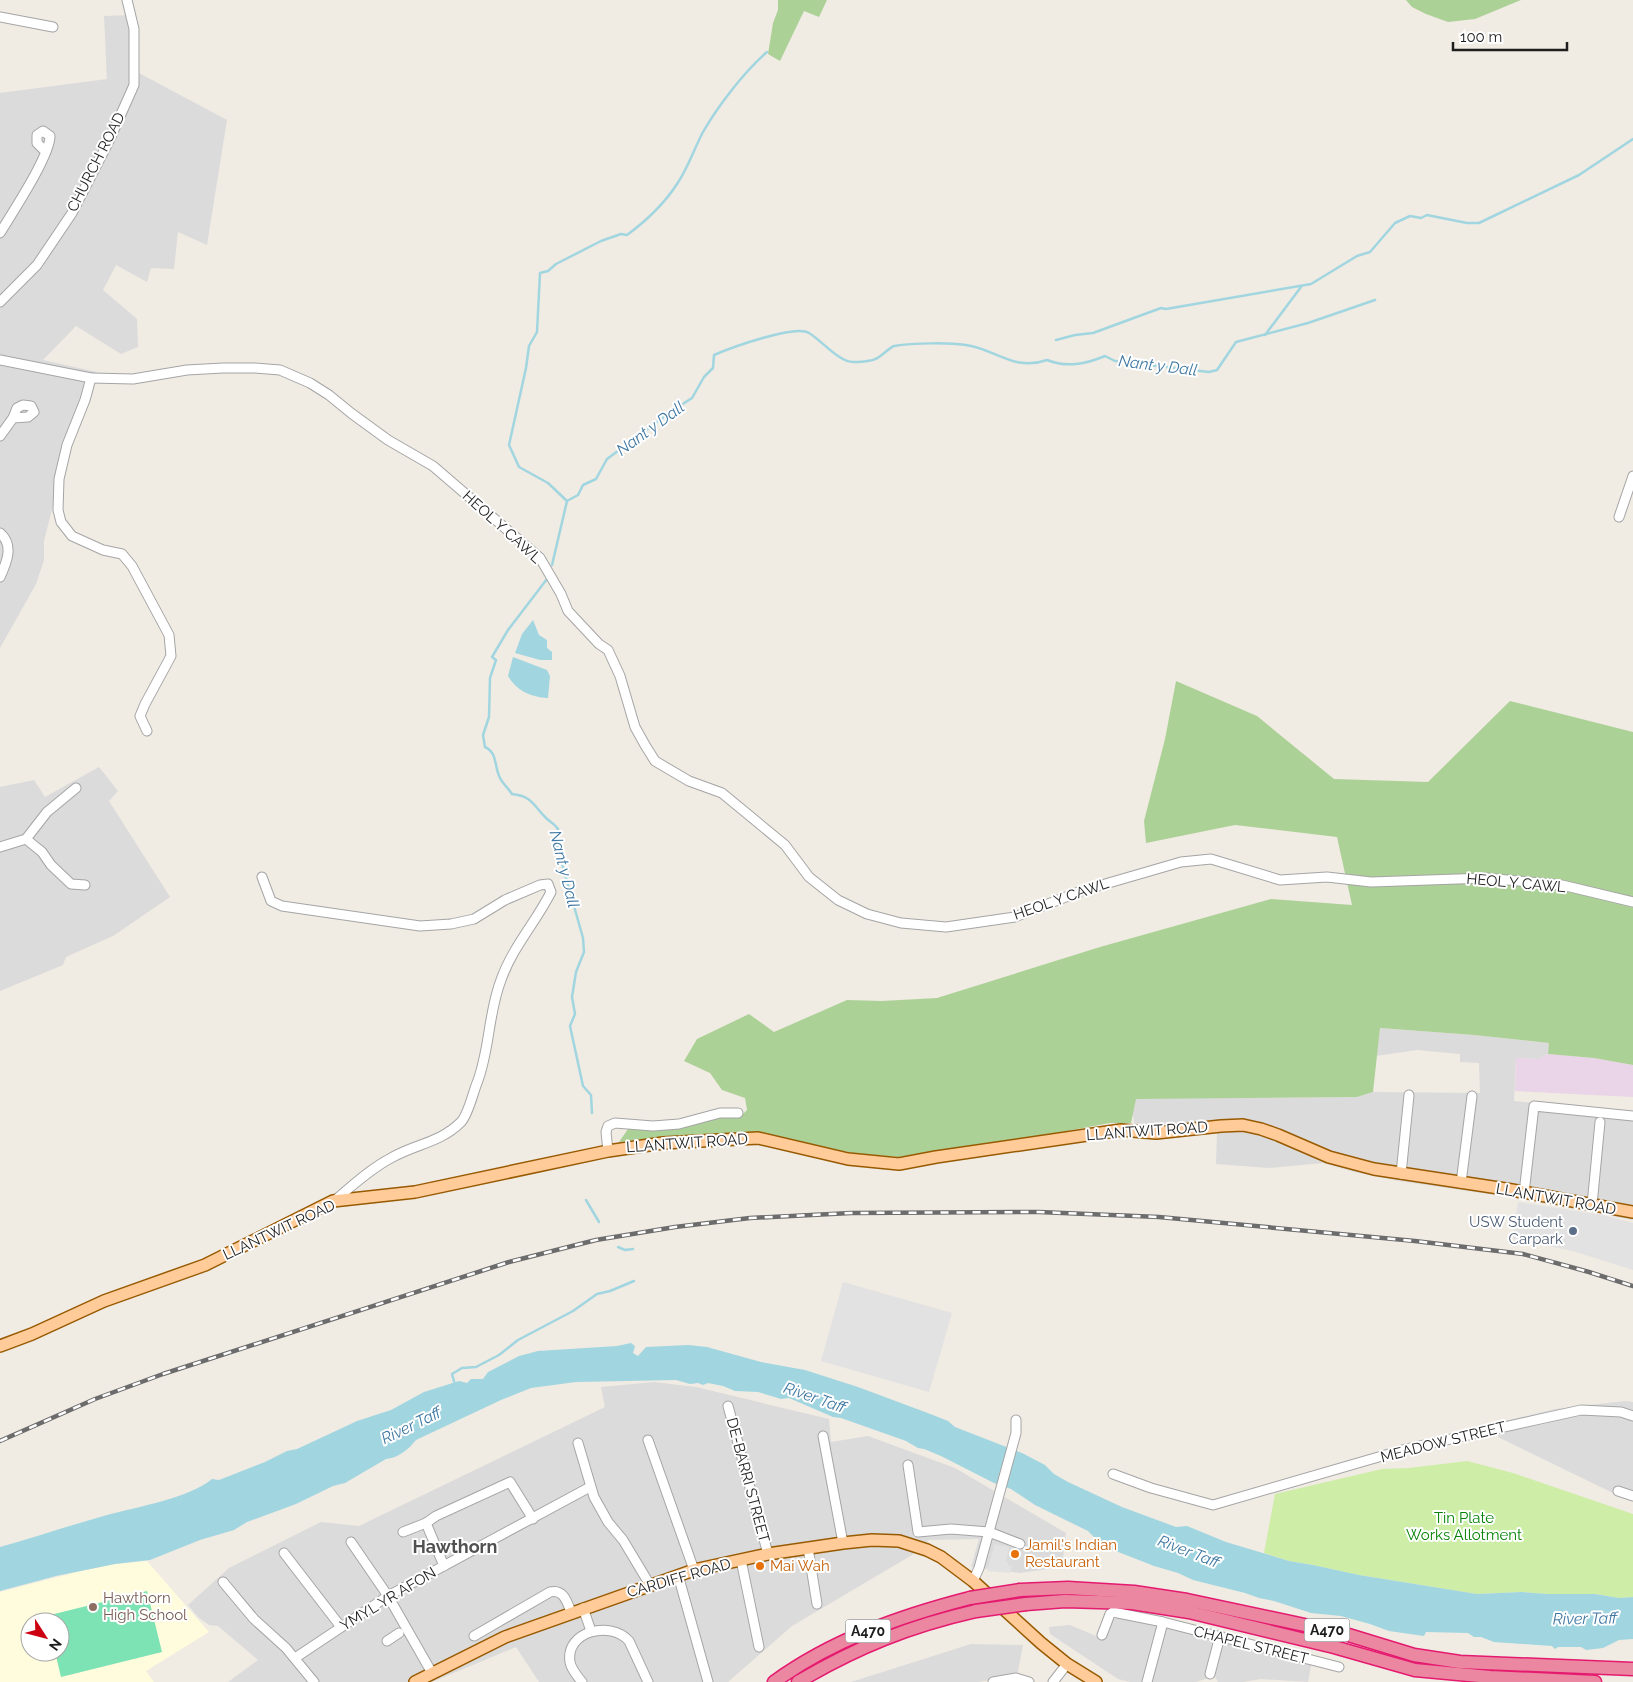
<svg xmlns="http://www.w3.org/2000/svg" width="1633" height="1682" font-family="Raleway,sans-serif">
  <rect width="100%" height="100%" fill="#f0ebe3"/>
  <!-- residential -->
  <g fill="#dcdbdb">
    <path d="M133 15 137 72 227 120 207 245 178 232 174 269 151 268 147 282 116 265 103 290 137 319 138 347 121 354 76 326 43 360 97 372 79 420 58 486 44 541V560L36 584 0 648V93L107 79 104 16Z"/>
    <path d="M99 767 118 791 109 801 170 897 113 936 66 957 63 965 0 991V787L34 780 45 797Z"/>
    <path d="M1380 1028 1474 1035 1550 1043 1548 1054 1539 1059 1516 1058 1514 1101 1633 1113V1220L1522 1199 1399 1181 1354 1172 1323 1163 1269 1168 1216 1164 1217 1133 1175 1136H1137L1131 1106 1130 1081 1196 1096 1219 1098 1357 1097 1373 1092 1480 1093 1479 1063 1460 1062V1054L1417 1050 1376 1056Z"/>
    <path d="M654 1382 696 1387 829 1419 831 1442 868 1436 955 1468 1066 1533 1062 1567 1020 1573 971 1567 979 1539 929 1540 912 1555 792 1626 728 1682H539L516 1647 432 1682H228L258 1660 218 1626 209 1625 198 1617 188 1605 229 1568 321 1522 359 1526 605 1407 601 1387Z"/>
    <path d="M1625 1401 1633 1402V1500L1617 1495 1498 1437 1497 1423 1555 1409Z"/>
    <path d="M1119 1616 1312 1661 1308 1682 1261 1679 1243 1682H1218L1215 1676 1196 1682H1130L1118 1679 1050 1634 1049 1627 1070 1625 1103 1639 1112 1621Z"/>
    <path d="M971 1644 1023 1645 1017 1676 978 1682H851Z"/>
  </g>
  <!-- industrial -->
  <path fill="#e9d5e7" d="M1548 1054 1594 1058 1633 1065V1097L1515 1091 1516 1058 1539 1059Z"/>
  <!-- education -->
  <path fill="#fffcdd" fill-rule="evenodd" d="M147 1561 209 1632 146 1671 154 1682H0V1592L77 1572 115 1564ZM30 1622H60V1652H30Z"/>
  <!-- grass -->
  <path fill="#ceeda6" d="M1467 1461 1513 1473 1633 1514V1597L1619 1598 1595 1594H1548L1522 1592 1477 1594 1359 1575 1313 1565 1289 1561 1264 1553 1275 1494 1382 1469 1409 1468Z"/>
  <!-- forest -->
  <g fill="#acd196">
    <path d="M778 0H827L819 17 804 11 780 61 768 54 773 23 778 10Z"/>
    <path d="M1406 0H1521L1475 19 1448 22 1426 14 1412 7Z"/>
    <path d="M1176 681 1257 716 1334 779 1428 782 1510 701 1633 732V1065L1594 1058 1548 1054 1549 1043 1474 1035 1380 1028 1373 1092 1357 1097 1136 1099 1131 1123H1110L1045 1135 899 1157 853 1153 758 1133 677 1136 619 1142 628 1129H678L720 1118H739L747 1110 745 1098 722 1090 710 1073 684 1061 697 1039 749 1014 774 1032 847 1000 882 1001 937 998 1100 947 1271 899 1352 905 1337 837 1235 825 1146 843 1144 821 1165 739Z"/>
  </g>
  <!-- pitch -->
  <path fill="#7de3b4" d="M147 1591 162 1652 61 1677 55 1652H60V1622H47L46 1616Z"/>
  <!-- parking -->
  <g fill="#e2e2e2">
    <path d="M1518 1202 1602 1215 1633 1223V1270L1573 1251 1513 1239Z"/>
    <path d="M843 1282 952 1313 929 1392 821 1361Z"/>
    <path d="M995 1544 1009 1547 1006 1561 1008 1562V1565L1012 1566 1010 1573 987 1571Z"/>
  </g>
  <!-- water -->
  <g fill="#a1d6e0">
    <path d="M533 620 539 635 547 640V648L552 652V660H540L515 653 522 634Z"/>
    <path d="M513 657 547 670 550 676 548 698C530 697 517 691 508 676Z"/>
    <path d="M631 1343 635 1346 633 1353 638 1356 646 1347 688 1345 707 1347 761 1362 805 1370 858 1387 933 1415 948 1421 955 1427 1022 1453 1045 1465 1054 1474 1068 1482 1122 1507 1176 1527 1187 1526 1226 1542 1289 1561 1313 1565 1359 1575 1477 1594 1522 1592 1548 1594H1595L1619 1598 1633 1597V1639L1619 1640 1603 1648 1586 1650 1581 1647H1558L1555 1649 1552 1646 1494 1642 1481 1637H1474L1468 1633 1426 1632 1424 1636 1389 1631 1370 1624 1341 1616 1311 1613 1274 1601 1259 1598 1245 1593 1193 1580 1178 1573 1154 1566 1103 1546 1088 1531 1035 1505 1011 1489 994 1483 941 1456 924 1449 918 1448 906 1441 841 1418 833 1417 789 1398 781 1399 758 1392 735 1391 723 1386 708 1383 703 1385 698 1383 690 1384 676 1380 576 1382 531 1388 501 1400 416 1440C409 1449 398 1458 386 1459L345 1483 333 1486 296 1504 247 1522 234 1530 200 1540 150 1560 115 1564 56 1576 0 1591V1547C36 1537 71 1525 107 1515 137 1507 189 1498 212 1479L219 1480 265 1462 287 1451 297 1449 357 1421 391 1410 424 1392 459 1381 467 1383 471 1379H483L488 1372 519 1356 538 1351 617 1346Z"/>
  </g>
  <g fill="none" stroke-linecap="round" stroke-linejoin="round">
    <!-- stream -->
    <g stroke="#a1d6e0" stroke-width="2.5">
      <path d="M1265 335 1301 287"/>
      <path d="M1056 340 1075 335 1093 333 1161 308 1166 309 1311 284 1357 256 1370 252 1395 223 1410 216 1421 218 1427 215 1467 223H1479L1579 175 1633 139"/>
      <path d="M567 501 548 483 519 467 509 445 526 368 529 346 537 332 540 273 548 271 556 264 601 241 621 234 627 235C646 221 664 204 677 184 688 168 694 149 703 132 718 106 744 72 767 52"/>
      <path d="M552 565 567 501 578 495 583 485 596 479 607 459 672 411 692 398 704 377 713 368 714 355C730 348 796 324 809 333 821 340 839 362 853 362 860 362 874 361 879 357 884 354 889 348 894 346 912 343 953 342 971 346 999 352 1016 371 1047 360 1067 368 1086 364 1105 356L1115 361 1209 372 1217 370 1236 342 1308 323 1375 300"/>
      <path d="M547 579 508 630 492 657 496 660 490 678 489 717 483 735 485 747C498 753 494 767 500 778 503 784 509 789 512 794 532 796 533 805 546 818 550 822 555 824 558 829L556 834 557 846 583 938 584 952 576 972 572 997 575 1014 570 1026 583 1086 591 1095 592 1113"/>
      <path d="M586 1200 599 1222"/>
      <path d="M618 1247 625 1250 633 1249"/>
      <path d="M455 1385 452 1374 462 1368 476 1367 499 1355 518 1340 573 1311 597 1294 610 1291 634 1281"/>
    </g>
    <!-- minor casing -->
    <g stroke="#a5a5a5" stroke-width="11">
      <g id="minor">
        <path d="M0 17 53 27"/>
        <path d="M0 233C12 213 50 156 50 136L43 131 37 135V143L45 151"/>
        <path d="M0 302 37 265 72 213 109 141 134 85V29L127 0"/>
        <path d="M0 360 91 378 85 400 67 445 59 479 58 510 61 522 72 536 103 550 122 554 132 566 169 635 171 656 145 704 140 716 147 731"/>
        <path d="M91 378 133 379 187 370 223 368H255L280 370 310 383 329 395 351 413 388 440 433 466 540 558 561 594 568 611 599 644 608 650 620 676 635 727 645 745 655 761 689 781 722 793 785 845 809 877 838 900 867 914 901 923 946 927 1015 917 1081 891 1181 862 1211 859 1280 880 1327 877 1371 882 1486 878 1562 885 1633 902"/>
        <path d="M0 436 13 418 17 408 23 405 31 406 34 412 28 417 13 418"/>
        <path d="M1619 517 1633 476"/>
        <path d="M0 533C14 545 7 562 0 577"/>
        <path d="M26 839 47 812 76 788"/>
        <path d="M0 847 26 839 42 852 51 865 71 884 85 885"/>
        <path d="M262 877 271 901 282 906 420 926 451 924 474 919 505 900 540 885 548 884 551 892C536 922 512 948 501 980 488 1013 490 1050 477 1083 473 1093 468 1115 461 1122 440 1143 415 1144 391 1158 370 1169 352 1186 334 1201"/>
        <path d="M608 1151 606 1132 608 1126 615 1123 653 1126 679 1124 720 1113H738"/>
        <path d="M1401 1174 1409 1095"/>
        <path d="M1461 1183 1472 1096"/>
        <path d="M1524 1193 1534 1106 1633 1116"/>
        <path d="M1592 1205 1600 1122"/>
        <path d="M728 1406 768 1554"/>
        <path d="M823 1436 843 1543"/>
        <path d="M648 1440 694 1570"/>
        <path d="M578 1443 594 1497 608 1522 623 1540 650 1585"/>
        <path d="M908 1465 918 1532 951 1529 989 1532 1020 1544"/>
        <path d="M1113 1474 1151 1488 1213 1505 1406 1449 1540 1419 1581 1410 1621 1412 1633 1416"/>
        <path d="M1618 1491 1633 1496"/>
        <path d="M426 1523 444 1566"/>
        <path d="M403 1532 426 1523 436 1516 510 1482 533 1519"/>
        <path d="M351 1542 388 1596 432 1673"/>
        <path d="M808 1548 817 1604"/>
        <path d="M284 1553 341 1627"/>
        <path d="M741 1560 759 1647"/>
        <path d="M678 1575 708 1682"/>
        <path d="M973 1581 979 1568 1013 1444 1016 1433V1420"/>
        <path d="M223 1582 254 1619 286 1648 314 1682"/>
        <path d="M583 1608 591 1631"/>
        <path d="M1102 1635 1110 1614 1113 1612 1163 1622 1339 1667"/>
        <path d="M474 1636 550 1592C564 1589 567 1602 571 1612"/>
        <path d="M387 1641 399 1633"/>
        <path d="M295 1658 388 1596 590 1487"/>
        <path d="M1210 1674 1220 1636"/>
        <path d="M582 1682C577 1676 571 1669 570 1662 565 1631 611 1620 629 1641L648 1682"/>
        <path d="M993 1682 1016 1678 1029 1682"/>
        <path d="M1053 1682 1067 1664"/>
        <path d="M1147 1682 1163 1622"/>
      </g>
    </g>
    <!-- major casing -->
    <g stroke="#985a00" stroke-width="14">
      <g id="major">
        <path d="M0 1346 32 1334 104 1301 205 1265 333 1201 415 1192 608 1151 663 1143 758 1138 848 1159 899 1164 936 1157 1121 1130 1156 1133 1221 1126 1243 1125 1261 1129 1278 1135 1329 1157 1374 1169 1512 1190 1633 1212"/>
        <path d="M415 1682 505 1637 694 1570 768 1554 843 1543 872 1540 899 1541 927 1550 941 1557 973 1581 1041 1643 1067 1664 1096 1682"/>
      </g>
    </g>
    <!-- highway casing -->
    <g stroke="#e41a6f" stroke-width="15">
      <g id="highway">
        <path d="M1020 1590 1068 1588 1134 1592 1187 1600 1342 1633 1414 1655 1460 1662 1633 1669"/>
        <path d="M1026 1604 1065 1601 1132 1603 1189 1612 1334 1647 1415 1670 1490 1677 1595 1682"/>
        <path d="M774 1682C832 1640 900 1616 970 1598"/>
        <path d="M798 1682C857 1647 910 1626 976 1611"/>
      </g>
    </g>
    <!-- minor -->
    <use href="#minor" stroke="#fff" stroke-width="9"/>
    <!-- major -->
    <use href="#major" stroke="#ffcb99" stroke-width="11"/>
    <!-- highway -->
    <use href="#highway" stroke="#ec87a1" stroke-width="12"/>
    <!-- rail casing -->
    <g stroke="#6c6c6c" stroke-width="4.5">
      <path id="rail" d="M0 1441 95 1399 163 1374 509 1262 596 1240 675 1227 750 1218 851 1213 1039 1212 1159 1217 1415 1241 1523 1254 1589 1272 1633 1286"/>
    </g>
    <!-- rail -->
    <use href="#rail" stroke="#fff" stroke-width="2.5" stroke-dasharray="8" stroke-linecap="butt"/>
    <!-- highway-bridge casing -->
    <g stroke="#e41a6f" stroke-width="15" stroke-linecap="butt">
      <g id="highway-bridge">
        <path d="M970 1598 1020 1590"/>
        <path d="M976 1611 1026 1604"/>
      </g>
    </g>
    <!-- highway-bridge -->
    <use href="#highway-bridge" stroke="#ec87a1" stroke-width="12"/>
  </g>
  <!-- markers -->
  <circle fill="#5c6f8a" stroke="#fff" stroke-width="2" cx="1573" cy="1231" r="5"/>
  <g fill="#e8710a" stroke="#fff" stroke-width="2">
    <circle cx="1015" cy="1554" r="5"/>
    <circle cx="760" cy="1566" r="5"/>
  </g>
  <circle fill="#8d6e63" stroke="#fff" stroke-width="2" cx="93" cy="1607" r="5"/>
  <g text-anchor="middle" stroke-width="4" stroke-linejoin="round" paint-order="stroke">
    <!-- shield labels -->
    <g fill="#fff" stroke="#626262" stroke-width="1">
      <rect x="1304.5" y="1618.5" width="45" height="23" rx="4"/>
      <rect x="845.5" y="1619.5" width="45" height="23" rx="4"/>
    </g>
    <g font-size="14" font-weight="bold" fill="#1e1e1e">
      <text x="1327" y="1635">A470</text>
      <text x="868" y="1636">A470</text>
    </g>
    <!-- street labels -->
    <g font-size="15" fill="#1e1e1e" stroke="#fff">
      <text transform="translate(96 162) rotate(-63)" y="5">CHURCH ROAD</text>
      <text transform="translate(502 527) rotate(42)" y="5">HEOL Y CAWL</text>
      <text transform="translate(1516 883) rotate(5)" y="5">HEOL Y CAWL</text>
      <text transform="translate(1061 899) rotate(-19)" y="5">HEOL Y CAWL</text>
      <text transform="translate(1147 1131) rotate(-4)" y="5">LLANTWIT ROAD</text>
      <text transform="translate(687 1143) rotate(-4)" y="5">LLANTWIT ROAD</text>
      <text transform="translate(1556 1199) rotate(10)" y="5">LLANTWIT ROAD</text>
      <text transform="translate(279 1230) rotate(-25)" y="5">LLANTWIT ROAD</text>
      <text transform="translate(1443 1442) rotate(-14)" y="5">MEADOW STREET</text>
      <text transform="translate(748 1480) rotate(75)" y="5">DE-BARRI STREET</text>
      <text transform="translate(679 1578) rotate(-16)" y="5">CARDIFF ROAD</text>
      <text transform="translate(388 1599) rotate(-31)" y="5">YMYL YR AFON</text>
      <text transform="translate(1251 1645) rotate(14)" y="5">CHAPEL STREET</text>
    </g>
    <!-- service labels -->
    <g font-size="15" fill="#4e5e75" stroke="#fff" text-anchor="end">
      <text x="1563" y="1227">USW Student<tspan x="1563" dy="17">Carpark</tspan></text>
    </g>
    <!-- park labels -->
    <g font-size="15" fill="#058306" stroke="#fff">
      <text x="1464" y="1523">Tin Plate<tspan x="1464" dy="17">Works Allotment</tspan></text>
    </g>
    <!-- food labels -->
    <g font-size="15" fill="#c56008" stroke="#fff" text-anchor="start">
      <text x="1025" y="1550">Jamil's Indian<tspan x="1025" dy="17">Restaurant</tspan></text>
      <text x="770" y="1571">Mai Wah</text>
    </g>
    <!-- education labels -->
    <g font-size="15" fill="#785e54" stroke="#fff" text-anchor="start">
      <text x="103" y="1603">Hawthorn<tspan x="103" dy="17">High School</tspan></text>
    </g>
    <!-- water labels -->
    <g font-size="16" font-style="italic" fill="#4078a3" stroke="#fff">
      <text transform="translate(1158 365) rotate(7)" y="6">Nant y Dall</text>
      <text transform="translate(650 428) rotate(-36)" y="6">Nant y Dall</text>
      <text transform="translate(565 869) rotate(76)" y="6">Nant y Dall</text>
      <text transform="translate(815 1397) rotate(19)" y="6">River Taff</text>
      <text transform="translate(411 1425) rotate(-26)" y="6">River Taff</text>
      <text transform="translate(1189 1551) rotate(21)" y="6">River Taff</text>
      <text transform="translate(1585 1618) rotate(-1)" y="6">River Taff</text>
    </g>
    <!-- quarter labels -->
    <g font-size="18" font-weight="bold" fill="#515151" stroke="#fff">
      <text x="455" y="1553">Hawthorn</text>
    </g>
  </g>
  <!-- north arrow -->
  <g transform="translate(45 1637) rotate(126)"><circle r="24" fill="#ffffff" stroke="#a5a5a5"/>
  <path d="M0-4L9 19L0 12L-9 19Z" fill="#cc0010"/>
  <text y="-8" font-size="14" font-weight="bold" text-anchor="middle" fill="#1e1e1e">N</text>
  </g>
  <!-- scale -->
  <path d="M1453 42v8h114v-8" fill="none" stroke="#1e1e1e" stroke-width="2.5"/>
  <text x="1460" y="42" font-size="15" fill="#1e1e1e" stroke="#ffffff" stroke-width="4" paint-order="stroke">100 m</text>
</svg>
